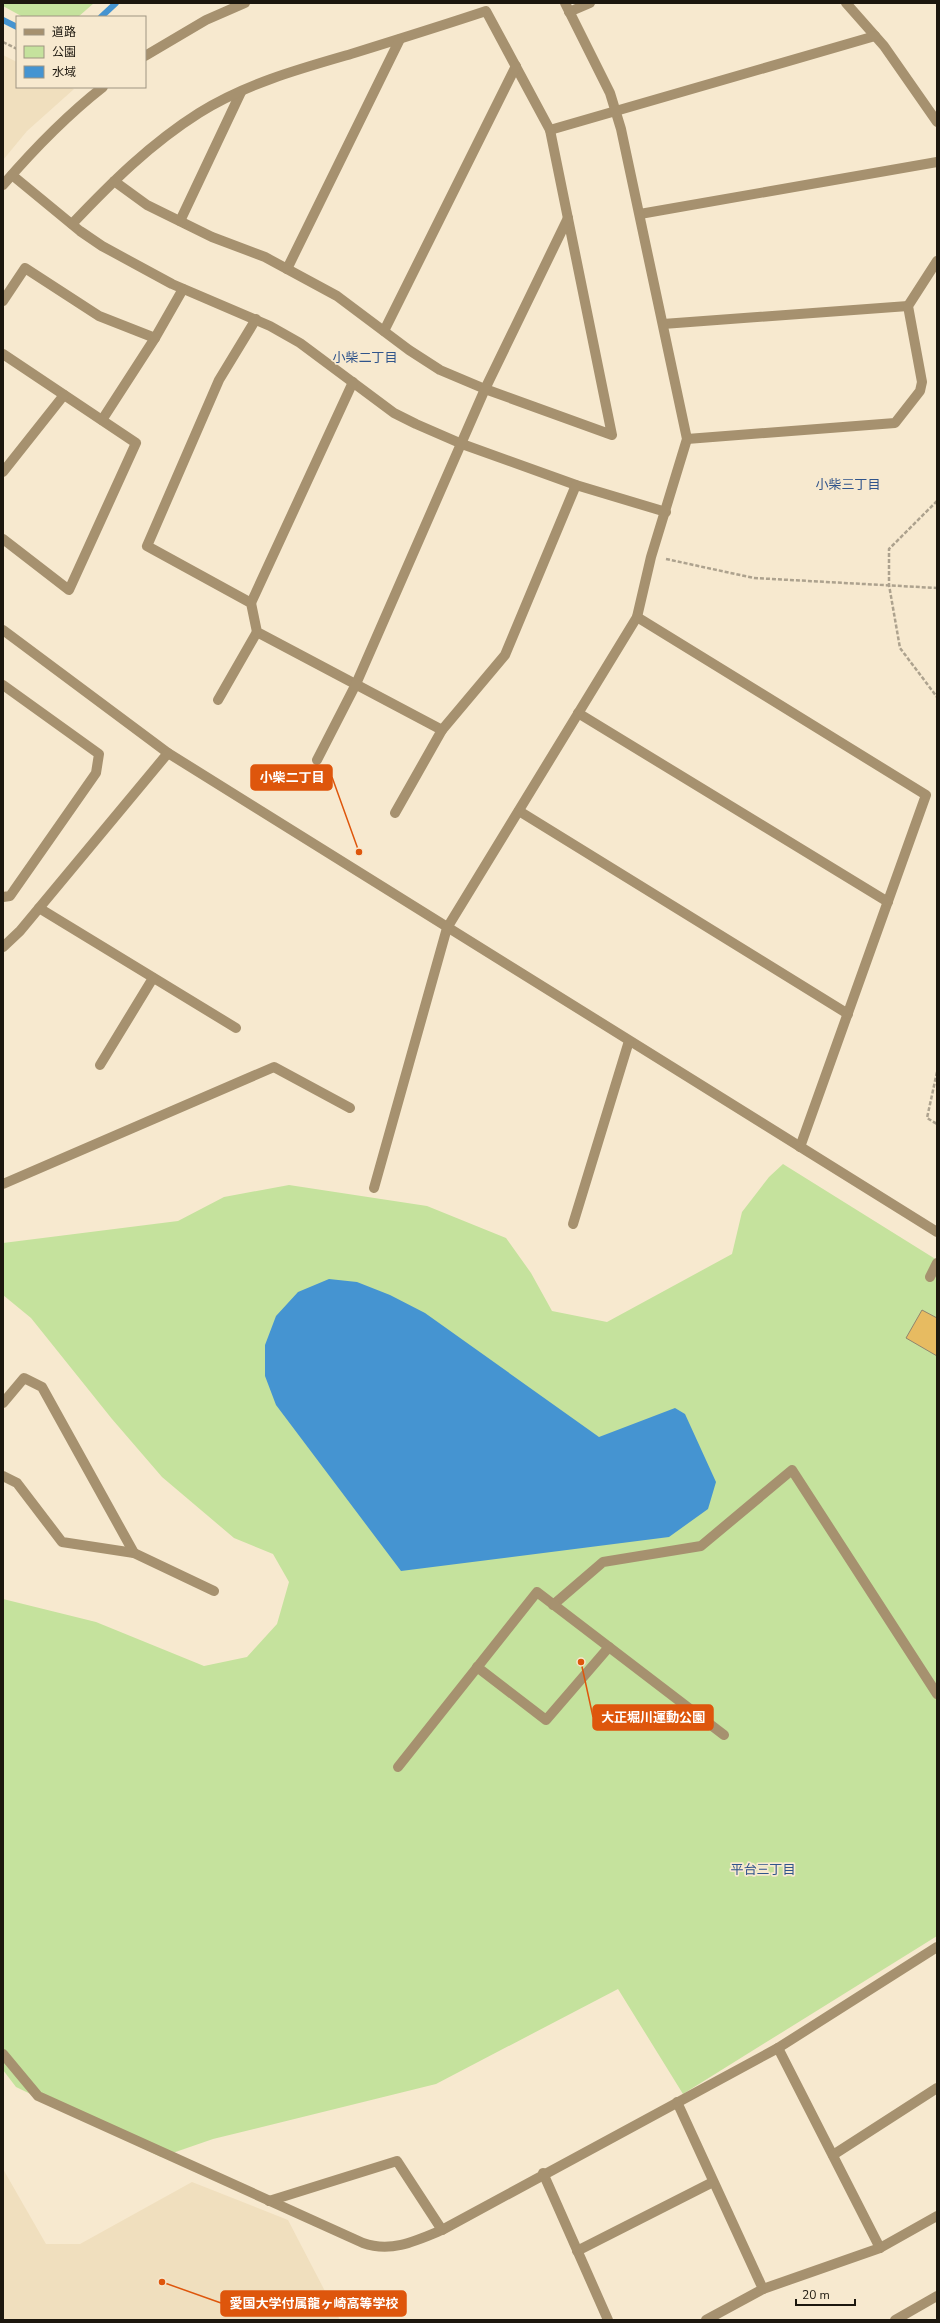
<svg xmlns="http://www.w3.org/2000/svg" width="940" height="2323" font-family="'Nunito Sans','Noto Sans JP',sans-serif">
  <rect width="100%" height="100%" fill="#f7e9cf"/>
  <!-- built -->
  <g fill="#f0dfbe">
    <path d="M3 55 17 62V87H69L74 89 27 131 3 160Z"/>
    <path d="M3 2169 46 2244H80L192 2182 288 2220 340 2320H3Z"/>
  </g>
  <!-- green -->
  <g fill="#c5e29d">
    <path d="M3 3H94L78 17H23L3 6Z"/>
    <path d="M783 1164 937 1260V1936L683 2094 618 1989 436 2084 213 2139 161 2157 16 2087 3 2070V1599L96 1622 204 1666 247 1657 277 1624 289 1582 273 1554 234 1538 162 1477 112 1419 31 1318 3 1295V1243L178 1221 224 1197 289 1185 427 1206 506 1238 531 1273 552 1311 607 1322 732 1254 742 1212 769 1177Z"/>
  </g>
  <!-- water -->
  <path fill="#4594d1" d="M329 1279 357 1282 390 1295 425 1313 599 1437 675 1408 685 1414 716 1482 708 1509 669 1537 401 1571 276 1405 265 1376V1345L276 1316 298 1292Z"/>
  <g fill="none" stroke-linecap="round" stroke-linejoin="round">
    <!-- stream -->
    <g stroke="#4594d1" stroke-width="6">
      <path d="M101 17 116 3"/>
      <path d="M3 20 17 27"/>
    </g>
  </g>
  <!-- building -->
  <path fill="#e7bb61" stroke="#91856d" d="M922 1310 937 1318V1356L906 1338Z"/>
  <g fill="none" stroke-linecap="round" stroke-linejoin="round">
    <!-- path -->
    <g stroke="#ada28e" stroke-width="2.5" stroke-dasharray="4 2" stroke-linecap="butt">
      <path d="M3 42 17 49"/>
      <path d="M937 501 889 549V585L900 648 937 697"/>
      <path d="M666 559 754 578 937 588"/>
      <path d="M937 1072 927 1118 937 1124"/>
    </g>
    <!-- minor -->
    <g stroke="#a6916f" stroke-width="10">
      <path d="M846 3 884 46 937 122"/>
      <path d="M569 12 590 3"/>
      <path d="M145 56 206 20 245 3"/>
      <path d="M550 130 875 36"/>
      <path d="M12 175 80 231 102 246 172 284 270 326 300 343 394 413 416 424 462 444 576 485 666 512"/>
      <path d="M3 185C34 149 66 116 103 87"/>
      <path d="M640 214 937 162"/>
      <path d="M180 221 241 92"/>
      <path d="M72 224C111 183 150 144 199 113 245 84 299 69 351 54 396 40 441 26 486 11L550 130 612 435 485 389 440 370 409 350 337 296 265 257 212 237 147 205 114 181"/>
      <path d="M287 269 400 39"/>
      <path d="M3 301 25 268 99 316 155 338 102 420"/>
      <path d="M256 319 219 380 147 546 251 603 257 632 442 730 395 813"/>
      <path d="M663 324 908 306"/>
      <path d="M384 331 516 66"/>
      <path d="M155 338 183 289"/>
      <path d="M3 354 136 443 69 590 3 539"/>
      <path d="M687 439 895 423 920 391 922 382 908 306 937 261"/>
      <path d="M3 472 64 395"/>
      <path d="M251 603 353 382"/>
      <path d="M637 617 926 795 800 1147"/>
      <path d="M3 630 168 753 937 1232"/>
      <path d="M3 685 99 754 96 773 10 896 3 897"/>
      <path d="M218 700 257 632"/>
      <path d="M578 713 888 902"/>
      <path d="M442 730 505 655 576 485"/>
      <path d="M317 760 356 684 485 389 568 218"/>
      <path d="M519 811 848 1014"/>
      <path d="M39 908 236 1028"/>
      <path d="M3 947 20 931 168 753"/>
      <path d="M100 1065 153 978"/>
      <path d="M3 1184 274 1067 350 1108"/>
      <path d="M374 1188 447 928 637 617 651 557 687 439 621 129 610 93 565 3"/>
      <path d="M573 1224 629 1041"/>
      <path d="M930 1277 937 1263"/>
      <path d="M3 1403 24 1378 42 1387 134 1553"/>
      <path d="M3 1476 17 1483 62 1542 134 1553 214 1591"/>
      <path d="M553 1605 603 1562 701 1546 792 1470 937 1694"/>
      <path d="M477 1667 546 1720 609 1647"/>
      <path d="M398 1767 537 1592 724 1735"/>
      <path d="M778 2048 880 2248"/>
      <path d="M3 2054 38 2096 363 2243C391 2253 416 2241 442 2230L778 2048 937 1947"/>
      <path d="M677 2102 763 2289 706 2320"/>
      <path d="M833 2155 937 2088"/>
      <path d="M543 2173 608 2320"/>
      <path d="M269 2201 397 2161 442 2230"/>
      <path d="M577 2251 713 2182"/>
      <path d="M763 2289 880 2248 937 2216"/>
      <path d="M895 2320 937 2296"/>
    </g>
  </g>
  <g text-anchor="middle" stroke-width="3.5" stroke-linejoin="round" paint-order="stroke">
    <!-- neighbourhood labels -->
    <g font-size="13" fill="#30548b" stroke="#f7e9cf">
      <text x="365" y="362">小柴二丁目</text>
      <text x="848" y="489">小柴三丁目</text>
      <text x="763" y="1874">平台三丁目</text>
    </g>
  </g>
  <!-- callouts -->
  <path fill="none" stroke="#de560c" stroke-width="1.5" d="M359 852L332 777M581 1662L593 1717M162 2282L221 2303"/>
  <g fill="#de560c" stroke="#f7e9cf" stroke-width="1.5">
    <circle cx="359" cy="852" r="4"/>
    <circle cx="581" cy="1662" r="4"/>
    <circle cx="162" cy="2282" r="4"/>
  </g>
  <g fill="#de560c" stroke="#de560c" stroke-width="1.5">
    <rect x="251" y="765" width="81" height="25" rx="4"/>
    <rect x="593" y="1705" width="120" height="25" rx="4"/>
    <rect x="221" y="2291" width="185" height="25" rx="4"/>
  </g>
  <g font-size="13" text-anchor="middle" font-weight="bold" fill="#fff">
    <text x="292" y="782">小柴二丁目</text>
    <text x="653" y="1722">大正堀川運動公園</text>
    <text x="314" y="2308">愛国大学付属龍ヶ崎高等学校</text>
  </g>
  <!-- border -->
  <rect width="940" height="2323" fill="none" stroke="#1c170e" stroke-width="8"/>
  <!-- legend -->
  <rect x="16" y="16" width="130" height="72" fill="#f7e9cf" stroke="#9f9582"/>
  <rect x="24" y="29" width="20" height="6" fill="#a6916f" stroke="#9f9582"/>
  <text x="52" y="36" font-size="12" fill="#1c170e">道路</text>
  <rect x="24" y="46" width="20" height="12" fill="#c5e29d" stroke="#9f9582"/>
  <text x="52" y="56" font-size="12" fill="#1c170e">公園</text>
  <rect x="24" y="66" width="20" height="12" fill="#4594d1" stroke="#9f9582"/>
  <text x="52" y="76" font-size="12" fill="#1c170e">水域</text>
  <!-- scale -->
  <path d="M796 2299v6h59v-6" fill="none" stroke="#1c170e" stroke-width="2"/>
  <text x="802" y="2299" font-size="12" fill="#1c170e" stroke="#f7e9cf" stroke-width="3" paint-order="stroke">20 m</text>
</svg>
